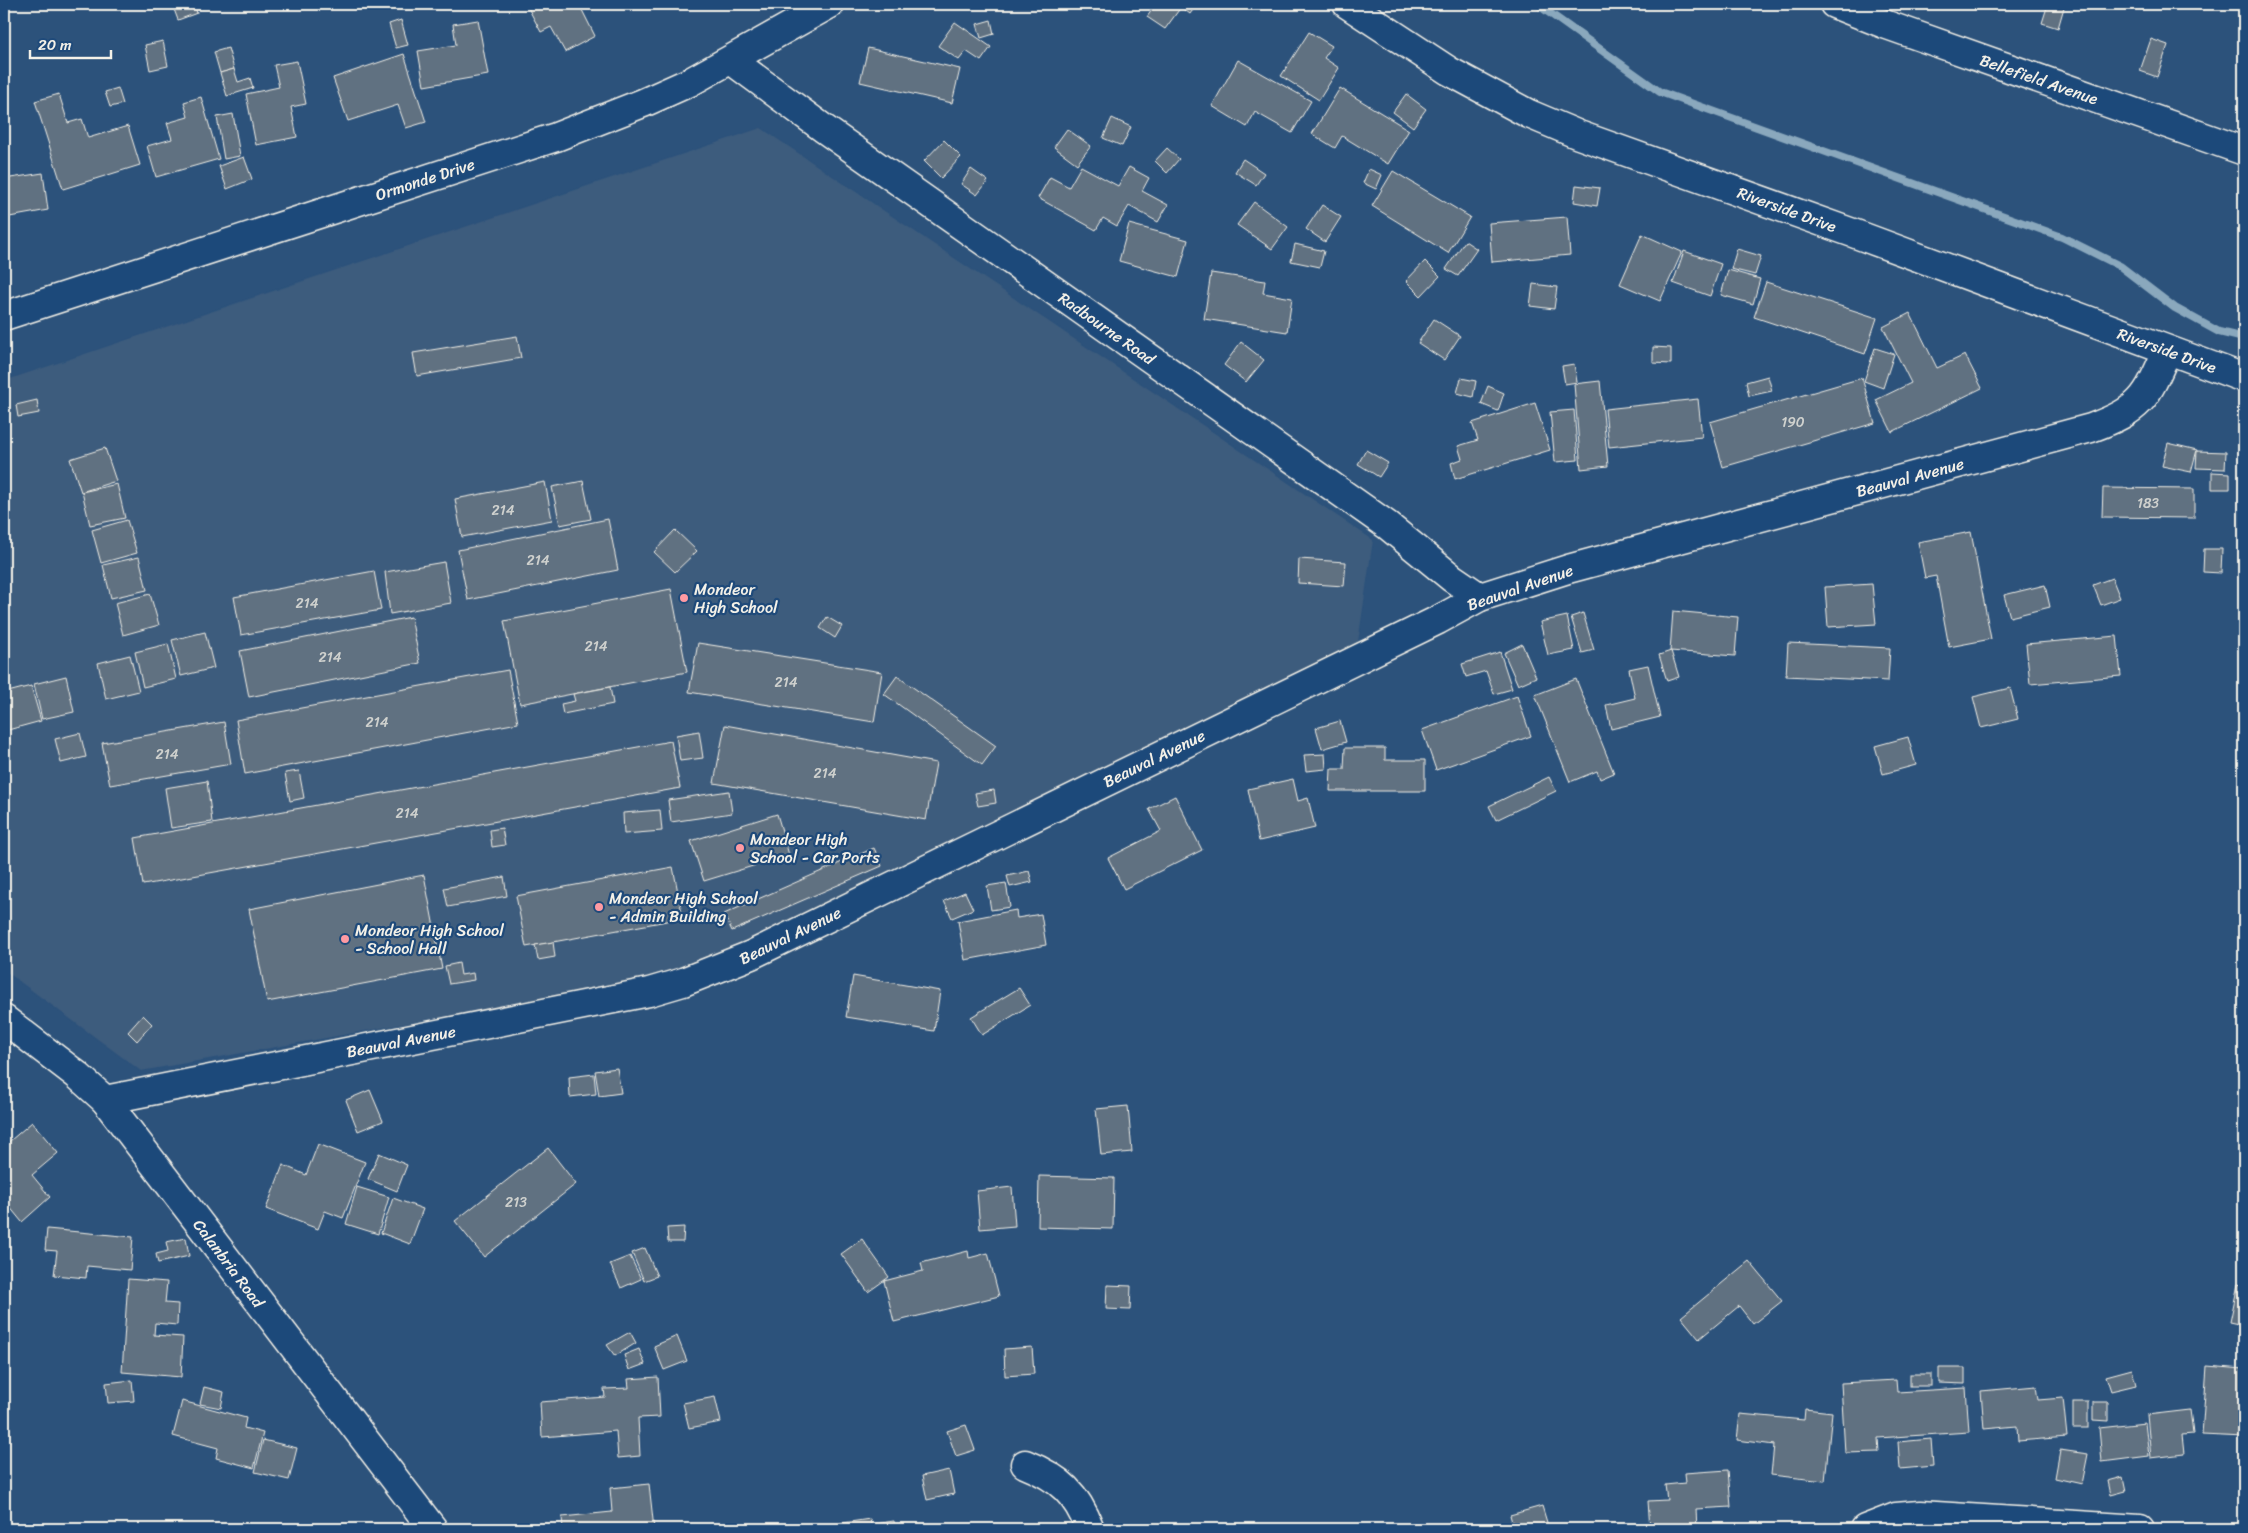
<svg xmlns="http://www.w3.org/2000/svg" width="2248" height="1533" font-family="Sriracha,sans-serif">
  <rect width="100%" height="100%" fill="#2c527b"/>
  <filter id="ink" filterUnits="userSpaceOnUse"><feTurbulence type="fractalNoise" baseFrequency=".02" numOctaves="2"/><feDisplacementMap in="SourceGraphic" scale="10" xChannelSelector="R" yChannelSelector="G"/><feConvolveMatrix kernelMatrix="1 2 1 2 8 2 1 2 1" color-interpolation-filters="sRGB"/></filter>
  <g filter="url(#ink)">
    <!-- built -->
    <path fill="#3c5b7d" d="M761 128 1373 540 1356 656 712 969 141 1071 4 970V381Z"/>
    <g fill="none" stroke-linecap="round" stroke-linejoin="round">
      <!-- stream -->
      <path stroke="#8aa8bd" stroke-width="8" d="M1537 4 1660 92 2062 237 2120 266 2175 308 2219 332 2244 338"/>
    </g>
    <!-- building -->
    <g fill="#607181" stroke="#f4f1e8">
      <path d="M172 4H194L197 13 178 20Z"/>
      <path d="M526 4H579L595 36 565 52 551 27 541 32Z"/>
      <path d="M1156 4H1197L1190 14 1181 7 1165 29 1147 17Z"/>
      <path d="M2048 4H2065L2058 28 2042 23Z"/>
      <path d="M401 20 408 45 396 48 389 24Z"/>
      <path d="M478 20 488 75 424 86 418 51 456 45 453 24Z"/>
      <path d="M991 20 994 34 981 38 977 24Z"/>
      <path d="M955 22 991 47 981 61 966 51 959 60 938 46Z"/>
      <path d="M1309 32 1332 46 1324 58 1339 68 1319 100 1281 76Z"/>
      <path d="M2151 39 2168 45 2157 77 2140 71Z"/>
      <path d="M163 41 168 66 150 70 145 45Z"/>
      <path d="M228 48 234 69 220 73 214 52Z"/>
      <path d="M868 48 960 69 952 103 860 82Z"/>
      <path d="M404 54 426 122 406 128 398 105 348 121 333 78Z"/>
      <path d="M1238 60 1311 101 1292 133 1255 112 1247 127 1212 106Z"/>
      <path d="M297 61 306 104 291 107 297 137 256 145 246 94 279 87 274 65Z"/>
      <path d="M234 69 238 82 250 78 253 88 227 96 220 73Z"/>
      <path d="M118 88 123 104 110 107 105 92Z"/>
      <path d="M1340 88 1409 130 1388 164 1342 136 1335 148 1312 134Z"/>
      <path d="M59 94 68 123 82 119 88 138 128 126 140 165 63 189 35 101Z"/>
      <path d="M1406 94 1426 109 1413 127 1393 112Z"/>
      <path d="M201 97 219 159 156 177 147 146 172 139 167 123 188 117 184 102Z"/>
      <path d="M233 114 240 156 224 159 217 117Z"/>
      <path d="M1112 118 1131 127 1122 146 1103 138Z"/>
      <path d="M1067 129 1091 146 1077 164 1054 147Z"/>
      <path d="M944 140 961 157 941 178 924 161Z"/>
      <path d="M1167 148 1179 159 1167 173 1155 161Z"/>
      <path d="M244 157 252 179 227 189 219 166Z"/>
      <path d="M1243 159 1264 173 1256 185 1235 172Z"/>
      <path d="M1081 166 1118 186 1129 167 1149 178 1142 191 1168 205 1158 222 1129 206 1117 226 1103 218 1096 230 1038 198 1050 177 1069 187Z"/>
      <path d="M971 169 988 181 977 195 961 184Z"/>
      <path d="M1369 169 1382 175 1376 189 1363 183Z"/>
      <path d="M1393 171 1470 217 1448 253 1372 206Z"/>
      <path d="M43 173 48 210 4 218V179Z"/>
      <path d="M1576 185 1600 188 1597 206 1574 202Z"/>
      <path d="M1254 202 1288 227 1272 249 1237 225Z"/>
      <path d="M1322 205 1341 217 1325 242 1306 229Z"/>
      <path d="M1567 217 1570 255 1492 262 1489 223Z"/>
      <path d="M1129 224 1188 240 1178 277 1119 261Z"/>
      <path d="M1642 234 1682 252 1660 301 1620 284Z"/>
      <path d="M1465 241 1477 249 1458 276 1446 269Z"/>
      <path d="M1295 244 1324 251 1320 267 1291 261Z"/>
      <path d="M1737 249 1761 256 1755 275 1731 269Z"/>
      <path d="M1684 251 1721 264 1710 296 1673 283Z"/>
      <path d="M1425 261 1440 276 1421 296 1406 281Z"/>
      <path d="M1728 270 1760 279 1753 304 1721 295Z"/>
      <path d="M1211 273 1265 281 1263 293 1292 298 1287 332 1204 319Z"/>
      <path d="M1766 282 1877 318 1865 354 1754 317Z"/>
      <path d="M1533 284 1557 287 1554 309 1530 306Z"/>
      <path d="M1910 313 1937 368 1965 355 1982 388 1892 432 1876 400 1911 383 1883 327Z"/>
      <path d="M1434 319 1460 336 1444 360 1418 343Z"/>
      <path d="M517 336 521 358 417 376 413 353Z"/>
      <path d="M1241 342 1264 360 1246 382 1224 365Z"/>
      <path d="M1653 347 1671 348V364L1653 363Z"/>
      <path d="M1875 348 1894 354 1883 388 1864 381Z"/>
      <path d="M1574 364 1577 382 1565 384 1562 366Z"/>
      <path d="M1768 376 1772 391 1749 396 1746 382Z"/>
      <path d="M1461 378 1476 381 1473 397 1457 393Z"/>
      <path d="M1862 378 1875 423 1723 467 1710 422Z"/>
      <path d="M1600 381 1608 466 1581 469 1574 384Z"/>
      <path d="M1488 386 1504 393 1498 411 1481 404Z"/>
      <path d="M1698 399 1702 437 1609 447 1605 409Z"/>
      <path d="M37 400 39 413 18 417 16 405Z"/>
      <path d="M1535 403 1550 450 1455 479 1451 463 1462 459 1458 446 1478 440 1472 423Z"/>
      <path d="M1574 410 1578 460 1555 462 1550 412Z"/>
      <path d="M2168 443 2197 450 2191 472 2162 466Z"/>
      <path d="M105 448 116 481 81 492 70 459Z"/>
      <path d="M1366 450 1388 463 1379 477 1358 464Z"/>
      <path d="M2197 451 2226 452 2225 469 2196 468Z"/>
      <path d="M2212 472 2230 473V489H2212Z"/>
      <path d="M583 481 591 519 560 525 552 487Z"/>
      <path d="M545 482 552 520 462 537 455 499Z"/>
      <path d="M117 484 125 518 90 525 82 492Z"/>
      <path d="M2103 488 2194 489V518L2102 517Z"/>
      <path d="M608 519 618 570 468 600 458 550Z"/>
      <path d="M127 520 137 553 101 563 92 530Z"/>
      <path d="M675 530 697 551 675 572 654 552Z"/>
      <path d="M1971 532 1991 639 1949 647 1936 576 1925 578 1918 542Z"/>
      <path d="M2204 549H2222L2221 573 2203 572Z"/>
      <path d="M139 557 147 590 111 598 103 565Z"/>
      <path d="M1299 559 1346 562 1344 586 1298 583Z"/>
      <path d="M444 562 451 603 390 614 385 572Z"/>
      <path d="M374 571 381 610 241 635 234 597Z"/>
      <path d="M2112 578 2120 598 2101 605 2093 585Z"/>
      <path d="M1872 584 1876 624 1828 627 1825 587Z"/>
      <path d="M2045 585 2050 607 2010 617 2004 595Z"/>
      <path d="M671 589 687 672 520 704 504 621Z"/>
      <path d="M150 594 159 625 123 635 115 603Z"/>
      <path d="M1673 611 1738 617 1735 656 1670 651Z"/>
      <path d="M1583 613 1594 650 1582 653 1571 617Z"/>
      <path d="M1567 616 1574 650 1548 655 1540 622Z"/>
      <path d="M411 617 420 663 249 697 240 651Z"/>
      <path d="M827 617 842 626 835 638 820 628Z"/>
      <path d="M205 632 214 668 181 676 172 640Z"/>
      <path d="M2117 636 2121 676 2030 684 2026 644Z"/>
      <path d="M698 643 882 672 874 722 689 692Z"/>
      <path d="M1788 643 1890 648 1888 681 1786 676Z"/>
      <path d="M168 644 176 679 143 687 135 652Z"/>
      <path d="M1522 644 1536 677 1518 685 1504 653Z"/>
      <path d="M1671 651 1679 677 1667 681 1659 655Z"/>
      <path d="M1500 652 1512 689 1494 694 1486 671 1466 677 1462 664Z"/>
      <path d="M130 655 139 691 106 699 98 663Z"/>
      <path d="M1648 665 1660 717 1611 729 1606 705 1635 698 1629 669Z"/>
      <path d="M508 670 518 723 245 774 236 720Z"/>
      <path d="M66 676 74 712 42 719 34 684Z"/>
      <path d="M897 676 996 746 982 765 884 694Z"/>
      <path d="M1576 679 1614 773 1600 779 1597 771 1570 782 1535 695Z"/>
      <path d="M31 686 41 721 8 730 4 715V693Z"/>
      <path d="M610 687 613 704 563 714 561 704 575 701 573 694Z"/>
      <path d="M2010 688 2018 719 1981 728 1973 697Z"/>
      <path d="M1517 696 1531 736 1436 770 1422 730Z"/>
      <path d="M1340 721 1346 742 1322 749 1316 728Z"/>
      <path d="M224 722 231 764 110 785 102 743Z"/>
      <path d="M725 725 936 763 926 820 714 783Z"/>
      <path d="M699 731 703 758 680 761 676 735Z"/>
      <path d="M80 733 86 757 61 763 55 739Z"/>
      <path d="M1908 737 1916 765 1883 774 1875 746Z"/>
      <path d="M671 741 680 788 143 885 135 838Z"/>
      <path d="M1345 748H1385V760H1425V791H1330L1331 769H1344Z"/>
      <path d="M1325 754 1326 769 1306 771 1304 755Z"/>
      <path d="M299 771 304 798 290 801 285 773Z"/>
      <path d="M1549 777 1556 791 1496 820 1489 806Z"/>
      <path d="M1293 779 1298 801 1308 798 1315 828 1259 841 1248 789Z"/>
      <path d="M207 781 212 822 171 828 165 788Z"/>
      <path d="M994 790 996 803 978 806 975 793Z"/>
      <path d="M729 791 732 813 671 822 668 800Z"/>
      <path d="M1175 796 1202 850 1124 889 1108 858 1161 831 1149 809Z"/>
      <path d="M660 810 662 831 624 834 623 813Z"/>
      <path d="M777 814 789 855 704 881 691 841Z"/>
      <path d="M502 828 505 845 492 847 490 830Z"/>
      <path d="M874 848 882 866 732 931 724 914Z"/>
      <path d="M673 867 683 918 526 947 516 896Z"/>
      <path d="M1029 871 1032 882 1010 887 1007 876Z"/>
      <path d="M424 875 442 969 267 1002 249 909Z"/>
      <path d="M504 877 507 896 448 907 444 888Z"/>
      <path d="M1006 883 1010 907 991 910 987 886Z"/>
      <path d="M965 892 973 909 952 918 944 901Z"/>
      <path d="M1016 910 1017 918 1041 914 1046 945 965 960 958 921Z"/>
      <path d="M553 942 555 957 538 960 535 945Z"/>
      <path d="M459 963 461 975 473 973 474 980 449 984 445 966Z"/>
      <path d="M853 976 940 991 934 1031 846 1017Z"/>
      <path d="M1019 988 1030 1005 982 1035 971 1017Z"/>
      <path d="M143 1015 152 1024 137 1041 128 1032Z"/>
      <path d="M617 1068 621 1093 599 1096 595 1071Z"/>
      <path d="M594 1074 596 1094 570 1097 569 1077Z"/>
      <path d="M370 1090 383 1121 358 1131 346 1100Z"/>
      <path d="M1128 1106 1132 1152 1101 1155 1096 1109Z"/>
      <path d="M32 1122 58 1153 32 1175 50 1197 22 1222 4 1200V1146Z"/>
      <path d="M318 1144 365 1162 343 1218 325 1211 318 1229 266 1209 283 1165 306 1175Z"/>
      <path d="M548 1148 576 1184 484 1257 455 1221Z"/>
      <path d="M379 1153 407 1165 397 1191 368 1179Z"/>
      <path d="M1039 1176 1114 1178 1113 1229 1038 1227Z"/>
      <path d="M357 1187 389 1197 378 1234 346 1224Z"/>
      <path d="M1012 1187 1015 1226 980 1229 977 1191Z"/>
      <path d="M393 1198 423 1209 410 1244 381 1233Z"/>
      <path d="M684 1227 683 1242H668L667 1228Z"/>
      <path d="M47 1229 133 1237 130 1270 87 1266 86 1278 54 1275 57 1251 45 1250Z"/>
      <path d="M186 1238 189 1256 158 1263 156 1254 168 1251 166 1242Z"/>
      <path d="M862 1239 889 1277 868 1292 841 1254Z"/>
      <path d="M645 1248 657 1276 644 1281 632 1253Z"/>
      <path d="M968 1251 969 1258 988 1253 999 1296 894 1322 884 1281 923 1271 921 1263Z"/>
      <path d="M630 1256 641 1279 621 1288 610 1264Z"/>
      <path d="M1749 1261 1782 1301 1753 1324 1739 1306 1699 1339 1681 1317Z"/>
      <path d="M128 1279 167 1282 165 1303 178 1304 177 1325 155 1323 154 1335 183 1337 181 1377 122 1372Z"/>
      <path d="M2238 1284 2244 1286V1325L2230 1322Z"/>
      <path d="M1107 1285 1131 1286 1130 1310 1106 1309Z"/>
      <path d="M630 1332 636 1343 615 1356 607 1345Z"/>
      <path d="M677 1336 687 1361 664 1370 654 1346Z"/>
      <path d="M1032 1347 1034 1374 1005 1376 1004 1349Z"/>
      <path d="M639 1349 645 1364 629 1370 624 1355Z"/>
      <path d="M2207 1366 2244 1369V1437L2202 1435Z"/>
      <path d="M1939 1368H1965V1384L1939 1383Z"/>
      <path d="M2132 1369 2136 1385 2111 1391 2106 1376Z"/>
      <rect x="1910" y="1374" width="21" height="12"/>
      <path d="M658 1377 660 1417 638 1418 640 1456 618 1458 616 1431 542 1437 540 1402 605 1397 604 1389 629 1388 628 1379Z"/>
      <path d="M132 1380 134 1401 108 1403 106 1383Z"/>
      <path d="M1896 1380 1897 1392 1966 1388 1969 1432 1878 1438 1879 1452 1845 1453 1841 1383Z"/>
      <path d="M2036 1386 2038 1400 2063 1398 2067 1437 2018 1441 2017 1426 1984 1429 1981 1391Z"/>
      <path d="M204 1387 224 1392 221 1408 200 1404Z"/>
      <path d="M715 1397 721 1422 689 1428 683 1403Z"/>
      <path d="M182 1401 246 1418 244 1428 263 1433 254 1468 216 1458 218 1448 173 1436Z"/>
      <rect x="2073" y="1402" width="15" height="26"/>
      <path d="M2093 1402H2108V1421L2093 1420Z"/>
      <path d="M1805 1409 1832 1412 1825 1481 1771 1475 1774 1445 1737 1440 1740 1414 1804 1420Z"/>
      <path d="M2190 1410 2193 1434 2182 1435 2184 1454 2151 1458 2147 1415Z"/>
      <path d="M2145 1423 2149 1456 2102 1462 2099 1428Z"/>
      <path d="M966 1425 975 1450 956 1456 947 1431Z"/>
      <path d="M1931 1439 1933 1466 1900 1469 1898 1442Z"/>
      <path d="M263 1440 297 1448 289 1480 255 1472Z"/>
      <path d="M2060 1450 2088 1454 2082 1484 2055 1478Z"/>
      <path d="M949 1470 954 1494 927 1500 922 1476Z"/>
      <path d="M1728 1470 1731 1507 1696 1509 1697 1529H1650L1648 1501 1667 1500 1665 1485 1685 1483 1684 1473Z"/>
      <path d="M2123 1477 2126 1491 2111 1495 2108 1481Z"/>
      <path d="M649 1484 654 1529H563L562 1517 612 1512 610 1488Z"/>
      <path d="M1542 1506 1549 1529H1514L1510 1515Z"/>
      <path d="M870 1519 872 1529H803Z"/>
      <path d="M894 1521 895 1529H874V1524Z"/>
    </g>
    <g fill="none" stroke-linecap="round" stroke-linejoin="round">
      <!-- street casing -->
      <g stroke="#f4f1e8" stroke-width="31">
        <g id="street">
          <path d="M1347 4 1449 71 1529 114 1579 135 1853 233 2244 378"/>
          <path d="M1834 4 1887 25 2244 151"/>
          <path d="M731 60 823 128 1387 525 1452 578 1480 597"/>
          <path d="M4 316 556 137 643 103 690 82 830 4"/>
          <path d="M4 1019 77 1075 105 1100 433 1529"/>
          <path d="M105 1100 649 992 683 982 751 955 1438 620 1480 597 1568 569 2091 428C2142 409 2146 399 2167 351"/>
          <path d="M1025 1464C1060 1478 1077 1494 1090 1529"/>
          <path d="M1865 1529 1896 1517 1920 1515 2140 1529"/>
        </g>
      </g>
      <!-- street -->
      <use href="#street" stroke="#1f4a7a" stroke-width="28"/>
    </g>
  </g>
  <!-- markers -->
  <g fill="#ff9aa2" stroke="#1f4a7a" stroke-width="2">
    <circle cx="684" cy="598" r="5"/>
    <circle cx="740" cy="848" r="5"/>
    <circle cx="599" cy="907" r="5"/>
    <circle cx="345" cy="939" r="5"/>
  </g>
  <g text-anchor="middle" stroke-width="4.5" stroke-linejoin="round" paint-order="stroke">
    <!-- number labels -->
    <g font-size="14" fill="#cfd1ce">
      <text x="1793" y="427">190</text>
      <text x="2148" y="508">183</text>
      <text x="503" y="515">214</text>
      <text x="538" y="565">214</text>
      <text x="307" y="608">214</text>
      <text x="596" y="651">214</text>
      <text x="330" y="662">214</text>
      <text x="786" y="687">214</text>
      <text x="377" y="727">214</text>
      <text x="167" y="759">214</text>
      <text x="825" y="778">214</text>
      <text x="407" y="818">214</text>
      <text x="516" y="1207">213</text>
    </g>
    <!-- street labels -->
    <g font-size="16" fill="#f4f1e8" stroke="#1f4a7a">
      <text transform="translate(2039 79) rotate(19)" y="6">Bellefield Avenue</text>
      <text transform="translate(425 179) rotate(-18)" y="6">Ormonde Drive</text>
      <text transform="translate(1787 209) rotate(20)" y="6">Riverside Drive</text>
      <text transform="translate(1107 328) rotate(35)" y="6">Radbourne Road</text>
      <text transform="translate(2167 350) rotate(20)" y="6">Riverside Drive</text>
      <text transform="translate(1910 477) rotate(-15)" y="6">Beauval Avenue</text>
      <text transform="translate(1520 587) rotate(-19)" y="6">Beauval Avenue</text>
      <text transform="translate(1154 758) rotate(-26)" y="6">Beauval Avenue</text>
      <text transform="translate(790 935) rotate(-26)" y="6">Beauval Avenue</text>
      <text transform="translate(401 1041) rotate(-11)" y="6">Beauval Avenue</text>
      <text transform="translate(229 1263) rotate(53)" y="6">Calanbria Road</text>
    </g>
    <!-- poi labels -->
    <g font-size="16" fill="#f4f1e8" stroke="#1f4a7a" text-anchor="start">
      <text x="694" y="595">Mondeor<tspan x="694" dy="18">High School</tspan></text>
      <text x="750" y="845">Mondeor High<tspan x="750" dy="18">School - Car Ports</tspan></text>
      <text x="609" y="904">Mondeor High School<tspan x="609" dy="18">- Admin Building</tspan></text>
      <text x="355" y="936">Mondeor High School<tspan x="355" dy="18">- School Hall</tspan></text>
    </g>
  </g>
  <!-- margin -->
  <rect width="2248" height="1533" fill="none" stroke="#1f4a7a" stroke-width="20"/>
  <rect x="10" y="10" width="2228" height="1513" fill="none" stroke="#f4f1e8" stroke-width="2" filter="url(#ink)"/>
  <!-- scale -->
  <path d="M30 50v8h81v-8" fill="none" stroke="#f4f1e8" stroke-width="2.5"/>
  <text x="38" y="50" font-size="15" fill="#f4f1e8" stroke="#1f4a7a" stroke-width="4" paint-order="stroke">20 m</text>
</svg>
